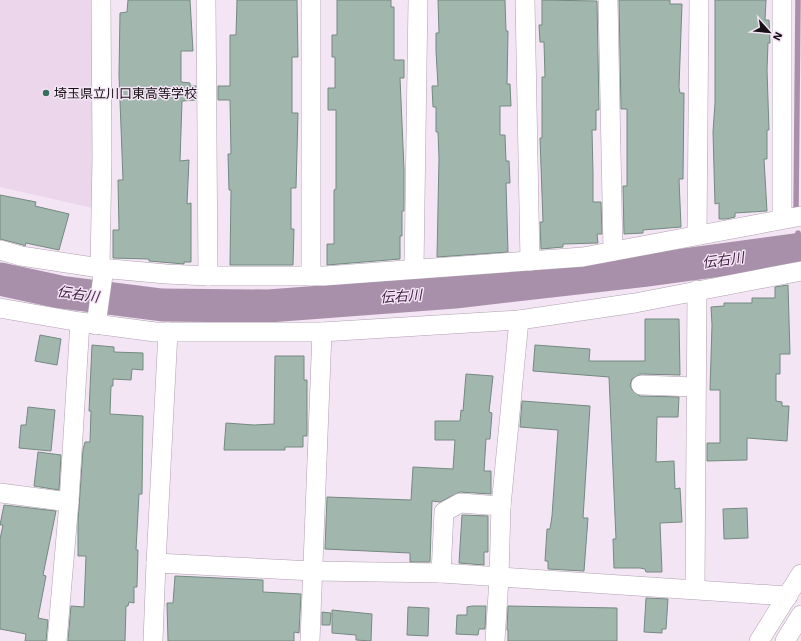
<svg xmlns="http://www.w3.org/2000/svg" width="801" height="641" font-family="'Work Sans','Noto Sans JP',sans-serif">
  <rect width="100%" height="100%" fill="#f4e5f5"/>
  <!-- built -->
  <path fill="#ebd6ec" d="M0 0H93L92 208 0 187Z"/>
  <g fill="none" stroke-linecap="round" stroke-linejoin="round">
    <!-- stream -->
    <g stroke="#a990aa" stroke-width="5.5">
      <path d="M796 212 798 0"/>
      <path d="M798 233V249"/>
    </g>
    <!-- river -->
    <path stroke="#a990aa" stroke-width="33" d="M0 279 60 292 162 305 268 306 455 292 647 270 801 249"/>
  </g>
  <!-- building -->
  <g fill="#a1b7ae" stroke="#748980">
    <path d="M128 0H190L193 51H181V82L190 83V86H196V100L182 101 180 161 189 160 187 204 191 203V262H184V264L149 261V259L113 258V230H119L118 180H123L119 75 120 13 127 12Z"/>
    <path d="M237 0H297L298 57H292V113H298L296 188H291V229H294L293 265H230L231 190H229L228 154H231L230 100H218V86H230V35H236Z"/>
    <path d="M337 0H391V7H394V60H404V78H400L404 169V211H402V236H400V259L327 265V244H334V190L336 189V110H328V88H335V57H332V35H337Z"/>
    <path d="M438 0H505L506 31H508L507 84H510L511 106H500V135H505L506 161H509L510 183H506L508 252 437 257 439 158 438 132H436V107H433L432 86H438L436 51V33H439Z"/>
    <path d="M542 0 597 1 599 110H596V130H592L593 173V202H601L602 234H597L598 243 563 244V247L541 249 540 222H543L540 138H542V77H545L544 42H540L539 25H542Z"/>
    <path d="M619 0H670V4H682L679 87 680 93H684L683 179H679L681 227 643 230V233L624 234 623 186H627V109H621Z"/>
    <path d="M715 0H766L765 20H769L770 43H768L767 70 769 130H767V159H764L767 211 735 213V217L726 219H719V203L715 204 713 132 715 103Z"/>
    <path d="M0 195 36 202 35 206 69 214 59 250 26 243 25 246 23 245 0 239Z"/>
    <path d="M788 285 790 354H780V374H776V401L782 402V406H789L787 441 747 438V460L707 461V443H720V390H710L712 325 711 307 724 306V303H752V298H775V287Z"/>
    <path d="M645 319H679L680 375 641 374 632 379 630 385 632 390 640 396 679 397 678 417H657L656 462 674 461 675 489 680 488 682 522 660 523 662 572H646L645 569 640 568H614L613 539H616L609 377 533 371 535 345 590 349 589 361H645Z"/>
    <path d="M40 335 61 339 57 365 35 361Z"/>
    <path d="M92 345 114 347V352L143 353V370L132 369 131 380 113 379V386H111L110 414 143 416 142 494H139L136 550H138L137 587H134V603L129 602 128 606H126L125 641H68L71 606 84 607 86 556H78V522L83 450 85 442H90L91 411H89Z"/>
    <path d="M275 356H304V380H307V436H303V447H285V450H224L226 423 254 425 274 424Z"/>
    <path d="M466 374 493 376 489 412 492 413 490 439H486L484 471H491V494L460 492 440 502 432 501 430 562H410V553L325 549 327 497 411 500 413 467 453 469 455 440H435V421H460L461 410 463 411Z"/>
    <path d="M522 401 590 406 583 518H588L584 571 548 569V561H545L547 529H550L552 516 558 430 520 427Z"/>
    <path d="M28 407 55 410 51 451 19 448 21 425H26Z"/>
    <path d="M38 452 61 455 59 490 34 486Z"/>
    <path d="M4 505 56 511 43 575 46 576 38 618 48 620 46 641H25L26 634 0 629V539L3 525H0Z"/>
    <path d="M747 508 748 538 724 539 723 509Z"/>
    <path d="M462 515 488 516V552H484V565L459 563Z"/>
    <path d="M175 576 263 580V592L301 594 299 633 294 632V641H168L167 603H173Z"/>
    <path d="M646 598 668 599 666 629H662V633L644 632Z"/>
    <path d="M472 606H486L485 629H479L478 635 456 634 457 615H467V607Z"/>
    <path d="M508 606 617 608V641H508V630H507Z"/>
    <path d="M408 607 429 608 428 636 407 635Z"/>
    <path d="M332 610 372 614 371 641 356 640V635L332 633Z"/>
    <path d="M322 612 331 613 330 625H322Z"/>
  </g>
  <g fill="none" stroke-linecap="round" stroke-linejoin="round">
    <!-- minor casing -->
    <g stroke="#afa0b0" stroke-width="20">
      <g id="minor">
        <path d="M206 0 208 276"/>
        <path d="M525 0 530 261"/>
        <path d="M608 0 613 251"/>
        <path d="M782 0V219"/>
        <path d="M697 235 699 0"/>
        <path d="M0 250 21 256 100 268 166 274 208 276H324L583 257 801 216"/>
        <path d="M100 268 102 158 101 0"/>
        <path d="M414 269 418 0"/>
        <path d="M311 276V0"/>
        <path d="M0 308 80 322 155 332H322L519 320 635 303 801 271"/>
        <path d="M96 325 104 268"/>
        <path d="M641 385 696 387"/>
        <path d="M0 493 69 502"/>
        <path d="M156 563 168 332"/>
        <path d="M441 573 444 512 460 503 501 506"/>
        <path d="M695 589 697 290"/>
        <path d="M57 641 69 502 80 322"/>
        <path d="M153 641 156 563 313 571 441 573 788 596"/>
        <path d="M310 641 322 332"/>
        <path d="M495 641 499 578 501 506 519 320"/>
        <path d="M759 641 801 574"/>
        <path d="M785 641 801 615"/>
      </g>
    </g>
    <!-- minor -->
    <use href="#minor" stroke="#fff" stroke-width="19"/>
  </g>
  <!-- markers -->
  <circle fill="#35715c" stroke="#f4e5f5" stroke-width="1.5" cx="46" cy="93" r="4"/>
  <g text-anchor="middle" stroke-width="3" stroke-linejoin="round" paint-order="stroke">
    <!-- poi labels -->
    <g font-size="13" fill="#171117" stroke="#f4e5f5" text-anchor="start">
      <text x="54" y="98">埼玉県立川口東高等学校</text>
    </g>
    <!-- water labels -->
    <g font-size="14" font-style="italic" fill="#422045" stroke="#f4e5f5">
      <text transform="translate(723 260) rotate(-8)" y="5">伝右川</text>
      <text transform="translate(78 294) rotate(8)" y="5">伝右川</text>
      <text transform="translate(401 296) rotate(-4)" y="5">伝右川</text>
    </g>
  </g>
  <!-- north arrow -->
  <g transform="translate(769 32) rotate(117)" stroke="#f4e5f5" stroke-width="3" paint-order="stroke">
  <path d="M0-3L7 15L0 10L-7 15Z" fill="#171117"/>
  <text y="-6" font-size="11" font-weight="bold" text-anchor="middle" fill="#171117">N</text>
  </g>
</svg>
